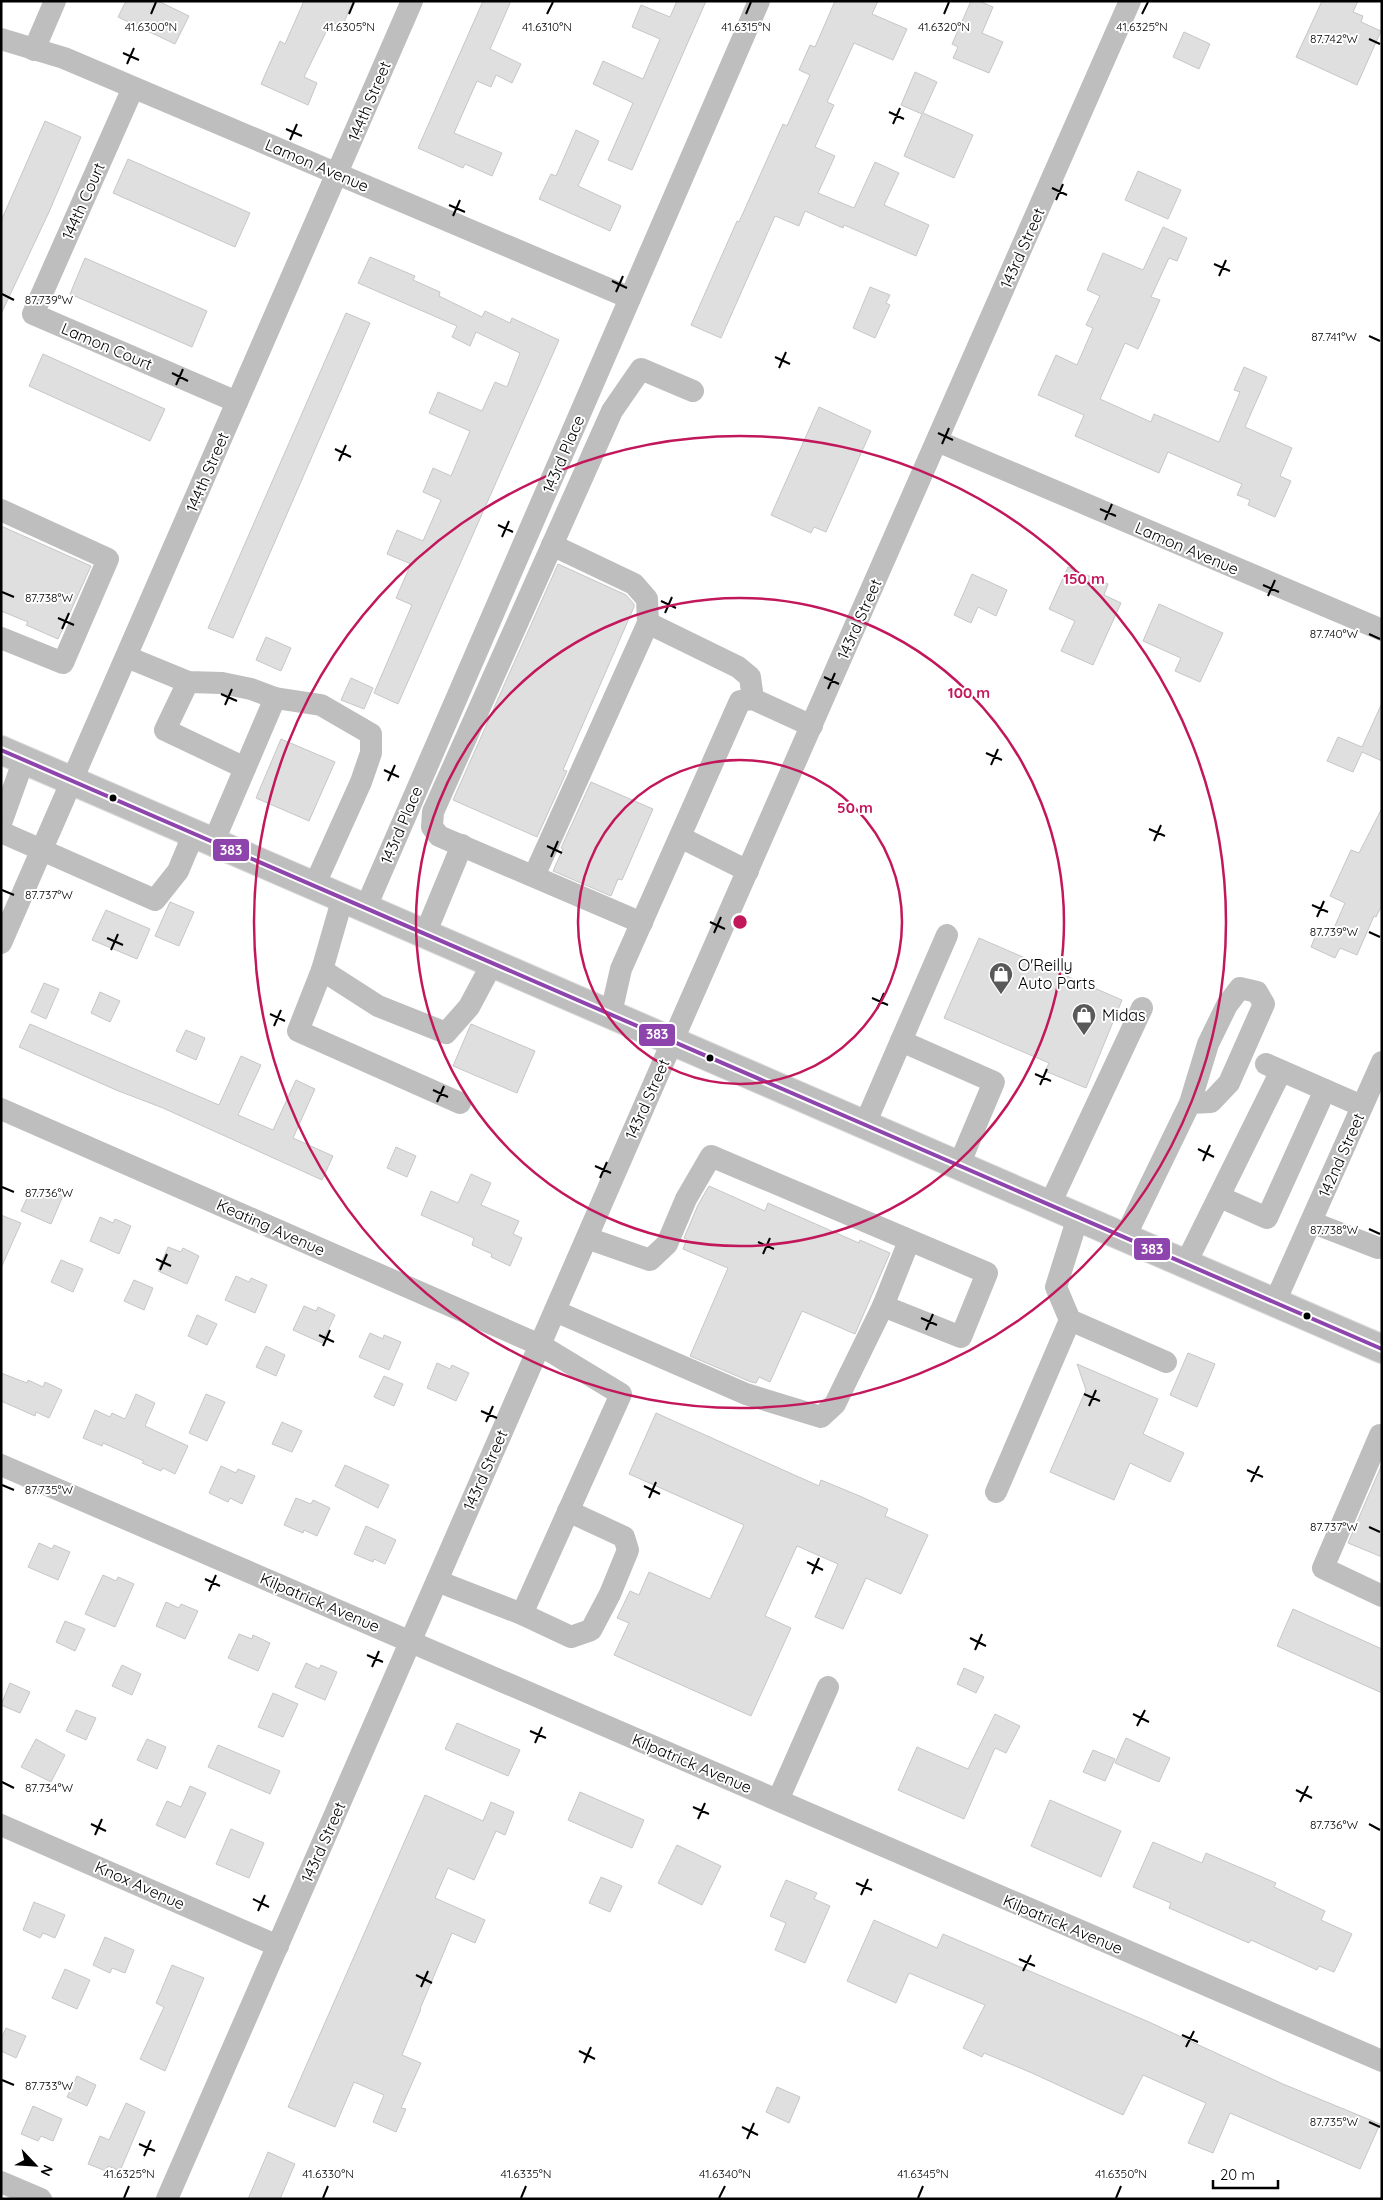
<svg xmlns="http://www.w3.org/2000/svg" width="1383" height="2200" font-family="Quicksand,sans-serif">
  <rect width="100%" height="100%" fill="#fff"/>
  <!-- building -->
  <g fill="#dfdfdf" stroke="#c7c7c7">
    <path d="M126 1H158L189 16 175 44 118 17Z"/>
    <path d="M304 1H353L342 27 331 22 304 77 317 83 308 105 261 84 280 41 285 44Z"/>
    <path d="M483 1H511L490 49 521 64 512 83 496 75 491 87 477 81 454 133 502 153 492 176 465 164 463 168 418 148Z"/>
    <path d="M677 1H706L632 170 608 160 633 103 593 84 603 61 643 79 660 39 632 27 641 5 670 17Z"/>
    <path d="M835 1H878L872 14 907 29 893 60 854 43 827 102 834 105 815 147 835 156 818 193 854 208 875 162 899 173 884 205 929 225 916 256 844 225 843 228 805 211 799 226 775 216 721 338 691 325 737 221 739 222 783 124 787 126 810 75 799 70 810 45 815 47Z"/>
    <path d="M971 1H979L993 7 982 33 1003 42 989 73 953 58 958 47 952 44Z"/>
    <path d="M1322 1H1358L1353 12 1363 16 1361 22 1381 31 1357 85 1296 57Z"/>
    <path d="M1184 32 1210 44 1199 69 1173 57Z"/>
    <path d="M915 72 937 82 923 113 973 135 954 178 904 156 922 114 901 105Z"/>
    <path d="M45 121 81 137 49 212 1 314V221Z"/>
    <path d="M576 130 599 141 578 186 621 206 610 231 539 199 551 174 556 176Z"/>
    <path d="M128 159 250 213 235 247 113 193Z"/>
    <path d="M1138 171 1181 190 1168 219 1125 200Z"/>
    <path d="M1163 227 1187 238 1177 261 1169 258 1151 297 1160 300 1138 349 1125 343 1100 399 1151 422 1154 414 1219 442 1240 392 1234 390 1244 367 1267 377 1245 427 1292 448 1280 476 1291 481 1275 517 1248 505 1250 500 1237 495 1242 484 1168 452 1159 473 1075 436 1084 415 1038 395 1056 355 1077 365 1093 328 1086 325 1100 296 1087 290 1103 253 1143 270Z"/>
    <path d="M370 257 415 276 413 280 440 292 439 296 482 317 485 311 510 323 512 318 559 340 398 704 374 693 412 605 396 598 411 564 387 554 397 530 423 541 441 500 423 492 433 468 451 476 470 431 429 413 438 392 482 411 495 382 507 387 520 353 476 332 470 346 452 337 457 326 358 283Z"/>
    <path d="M85 258 207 311 192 347 70 294Z"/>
    <path d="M870 287 890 295 886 303 890 305 875 338 853 328Z"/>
    <path d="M346 313 370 323 233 638 208 628Z"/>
    <path d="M43 354 165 409 150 441 29 386Z"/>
    <path d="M819 407 871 431 826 532 814 527 811 533 771 515Z"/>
    <path d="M1 526 91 566 58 639 26 625 28 622 1 611Z"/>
    <path d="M558 564 626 595 634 604V607L563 770 567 771 537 837 453 800Z"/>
    <path d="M1068 567 1108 584 1104 595 1121 603 1093 665 1061 651 1075 621 1049 609Z"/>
    <path d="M972 574 1007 590 996 616 978 607 971 623 954 615Z"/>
    <path d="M1159 604 1223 633 1200 682 1175 671 1181 658 1143 641Z"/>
    <path d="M266 637 291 648 281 671 256 660Z"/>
    <path d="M351 678 373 688 364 709 341 700Z"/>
    <path d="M1382 703V761L1362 752 1353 772 1327 761 1338 737 1362 747Z"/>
    <path d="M281 739 335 762 309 821 256 798Z"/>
    <path d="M591 782 653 809 622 880 618 879 611 896 553 871 563 849 561 848Z"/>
    <path d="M1382 808V905L1376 917 1374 916 1357 955 1340 948 1335 958 1311 947 1317 932 1330 937 1345 903 1330 896 1351 850 1359 853Z"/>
    <path d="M170 902 194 912 179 946 155 936Z"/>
    <path d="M106 910 150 929 137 959 92 940Z"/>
    <path d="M979 938 1122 1000 1086 1088 1045 1071 1049 1063 944 1018Z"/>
    <path d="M44 983 59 989 46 1019 31 1012Z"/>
    <path d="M100 992 120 1001 110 1022 91 1013Z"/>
    <path d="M30 1024 219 1105 241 1056 261 1065 238 1115 273 1130 296 1080 315 1089 293 1138 333 1156 322 1180 163 1108 116 1090 19 1047Z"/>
    <path d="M471 1024 535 1051 517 1093 453 1066Z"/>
    <path d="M186 1030 205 1038 196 1060 176 1051Z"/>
    <path d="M396 1147 416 1156 407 1177 387 1168Z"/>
    <path d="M471 1174 491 1183 481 1205 519 1221 513 1234 522 1238 510 1266 491 1257 492 1254 472 1245 474 1238 421 1215 431 1191 458 1203Z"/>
    <path d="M709 1186 765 1211 768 1203 859 1243 860 1240 890 1253 855 1334 802 1311 770 1382 759 1377 756 1383 751 1382 690 1356 728 1268 683 1249 687 1239 684 1238 698 1205Z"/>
    <path d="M32 1187 45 1193 47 1189 63 1196 51 1224 21 1211Z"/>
    <path d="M1 1215 21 1223 1 1268Z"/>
    <path d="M100 1217 113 1223 115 1219 131 1226 119 1254 90 1241Z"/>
    <path d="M168 1247 181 1252 183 1248 199 1256 187 1284 158 1271Z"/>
    <path d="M61 1260 83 1269 73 1292 51 1282Z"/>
    <path d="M236 1276 249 1282 251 1278 267 1285 255 1313 225 1300Z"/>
    <path d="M134 1280 153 1288 144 1310 124 1301Z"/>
    <path d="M304 1306 316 1311 318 1307 335 1315 322 1343 293 1330Z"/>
    <path d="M197 1315 217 1324 207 1345 188 1336Z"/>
    <path d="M370 1333 383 1339 384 1335 401 1342 389 1370 359 1357Z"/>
    <path d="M266 1346 285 1355 276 1376 256 1367Z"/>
    <path d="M1188 1353 1215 1364 1197 1407 1170 1395Z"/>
    <path d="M437 1363 450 1369 452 1365 469 1373 456 1401 427 1388Z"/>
    <path d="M1077 1364 1158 1399 1143 1434 1184 1453 1170 1482 1130 1463 1114 1500 1050 1472 1086 1390Z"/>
    <path d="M1 1373 27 1383 28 1380 43 1387 45 1382 62 1390 49 1418 36 1412 35 1416 1 1401Z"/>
    <path d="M384 1376 403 1384 394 1406 374 1397Z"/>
    <path d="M136 1394 155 1403 145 1426 188 1446 175 1474 163 1468 161 1471 142 1463 144 1461 103 1443 102 1446 83 1438 95 1410 110 1417 112 1413 125 1419Z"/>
    <path d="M206 1394 225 1402 207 1441 189 1433Z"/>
    <path d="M656 1413 819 1486 821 1480 862 1497 888 1509 885 1516 928 1535 901 1594 866 1578 843 1629 815 1617 838 1564 797 1546 765 1616 791 1628 751 1716 614 1655 629 1623 617 1618 630 1591 639 1595 649 1572 710 1599 744 1525 629 1474Z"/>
    <path d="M282 1422 302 1431 292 1452 272 1444Z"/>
    <path d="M1382 1464V1557L1348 1543Z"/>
    <path d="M345 1465 389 1485 378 1508 335 1486Z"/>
    <path d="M221 1466 236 1473 238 1469 255 1476 242 1504 230 1498 228 1502 209 1493Z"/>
    <path d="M296 1498 311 1504 313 1500 330 1508 317 1536 304 1530 303 1533 284 1525Z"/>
    <path d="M366 1526 396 1540 385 1564 374 1559 373 1562 354 1554Z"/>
    <path d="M39 1543 52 1549 54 1545 70 1552 58 1580 28 1567Z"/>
    <path d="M103 1575 116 1581 118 1577 134 1584 115 1627 85 1614Z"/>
    <path d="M166 1602 179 1608 181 1604 198 1611 185 1639 156 1626Z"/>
    <path d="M1293 1609 1382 1649V1693L1277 1646Z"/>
    <path d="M65 1621 85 1629 75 1651 56 1642Z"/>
    <path d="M239 1634 252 1639 253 1635 270 1643 258 1671 228 1658Z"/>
    <path d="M306 1663 319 1669 321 1665 337 1672 325 1700 295 1687Z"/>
    <path d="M122 1665 141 1674 132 1695 112 1686Z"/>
    <path d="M964 1668 984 1677 976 1693 957 1684Z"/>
    <path d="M10 1683 30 1692 20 1713 1 1705Z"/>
    <path d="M273 1693 298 1704 283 1737 258 1727Z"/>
    <path d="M76 1710 96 1718 86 1740 66 1731Z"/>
    <path d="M995 1714 1020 1726 1006 1753 995 1748 964 1819 898 1790 917 1747 968 1769Z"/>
    <path d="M457 1723 520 1750 508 1776 445 1749Z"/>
    <path d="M1126 1738 1170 1758 1159 1782 1115 1763Z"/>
    <path d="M36 1739 65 1755 51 1782 21 1767Z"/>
    <path d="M147 1739 166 1747 157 1769 137 1760Z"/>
    <path d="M218 1745 280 1771 270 1794 208 1767Z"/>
    <path d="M1093 1750 1115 1759 1105 1781 1083 1772Z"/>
    <path d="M190 1786 206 1793 185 1838 156 1825 167 1801 181 1807Z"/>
    <path d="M580 1792 644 1820 632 1848 568 1820Z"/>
    <path d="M425 1795 483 1821 491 1802 514 1812 505 1835 496 1831 474 1880 448 1868 435 1898 485 1920 475 1943 452 1933 420 2009H421L402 2055 421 2063 401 2108 406 2109 396 2132 373 2122 384 2095 354 2082 335 2127 288 2107Z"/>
    <path d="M1050 1800 1121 1831 1101 1877 1031 1846Z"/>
    <path d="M231 1829 264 1843 249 1878 216 1864Z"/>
    <path d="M1153 1842 1202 1863 1206 1853 1276 1883 1274 1887 1325 1911 1321 1920 1352 1934 1334 1972 1319 1966 1317 1970 1251 1940 1249 1943 1169 1908 1171 1903 1133 1887Z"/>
    <path d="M677 1845 721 1866 702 1905 658 1883Z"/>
    <path d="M601 1877 622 1886 610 1912 589 1903Z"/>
    <path d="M786 1880 817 1893 814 1899 830 1906 805 1963 775 1950 786 1923 770 1916Z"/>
    <path d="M34 1902 65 1915 55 1938 43 1933 40 1938 23 1930Z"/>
    <path d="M874 1920 937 1948 943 1934 1149 2022 1283 2084 1380 2124 1360 2169 1230 2113 1213 2153 1188 2143 1206 2103 1143 2075 1123 2115 1032 2073 984 2053 982 2057 963 2048 985 2005 909 1973 896 2003 847 1981Z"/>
    <path d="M105 1937 134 1950 125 1973 112 1968 110 1973 93 1965Z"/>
    <path d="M172 1965 204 1978 165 2071 140 2059 164 2007 156 2003Z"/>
    <path d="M65 1969 90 1980 77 2009 52 1998Z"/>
    <path d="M6 2028 26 2036 16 2058 1 2051V2039Z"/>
    <path d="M77 2076 96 2085 87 2106 67 2097Z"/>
    <path d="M777 2087 800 2097 789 2123 766 2112Z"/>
    <path d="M126 2103 145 2112 120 2171 108 2166 106 2171 88 2164 100 2136 109 2140Z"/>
    <path d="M33 2106 62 2119 53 2141 41 2136 38 2141 21 2134Z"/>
    <path d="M268 2152 295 2164 280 2199H248Z"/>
  </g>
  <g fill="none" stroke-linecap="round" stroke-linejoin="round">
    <!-- major casing -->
    <g stroke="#dbdbdb" stroke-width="30">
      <path id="major" d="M1 750 1382 1349"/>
    </g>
    <!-- minor -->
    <g stroke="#bebebe" stroke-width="22">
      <path d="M1 39 64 58 630 298"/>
      <path d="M34 50 55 1"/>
      <path d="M133 88 33 314 237 402"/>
      <path d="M937 441 1382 630"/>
      <path d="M1 510 108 559 63 663 1 638"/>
      <path d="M552 545 634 584 647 599 648 623 738 667 750 677 753 699"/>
      <path d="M127 657 188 682 222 683 251 689 275 698 321 705 371 734V753L361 782 315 884"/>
      <path d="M188 682 165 730 245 768"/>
      <path d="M1 823 24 759"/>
      <path d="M1 832 155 900 178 871 194 833"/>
      <path d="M680 837 748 871"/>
      <path d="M214 841 275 698"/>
      <path d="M534 876 648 623"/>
      <path d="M343 897 322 970 298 1031 460 1103"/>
      <path d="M366 907 759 1"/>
      <path d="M642 923 439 836 432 827 433 812 612 411 641 369 693 391"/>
      <path d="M426 932 462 845"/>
      <path d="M1 943 412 1"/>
      <path d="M322 970 378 1006 446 1033 469 1007 493 962"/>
      <path d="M611 1013 621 969 740 701 753 699 812 726"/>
      <path d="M901 1041 947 935"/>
      <path d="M1266 1064 1362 1106"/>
      <path d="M1 1109 540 1345 621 1394 522 1614 437 1581"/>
      <path d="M865 1124 901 1041 994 1082 959 1165"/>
      <path d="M1220 1197 1267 1218 1325 1090"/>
      <path d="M1050 1204 1142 1008"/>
      <path d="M1078 1217 1056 1287 1070 1320 1166 1362"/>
      <path d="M1311 1222 1378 1248"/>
      <path d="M1125 1237 1190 1103 1208 1044 1227 1005 1240 988 1257 992 1264 1004 1229 1083 1211 1102 1190 1103"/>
      <path d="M1186 1263 1281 1071"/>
      <path d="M1275 1302 1382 1062"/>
      <path d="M883 1306 909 1241"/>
      <path d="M555 1311 746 1394 821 1417 835 1404 883 1306 961 1337 987 1273 711 1156 686 1199 667 1244 650 1260 587 1238"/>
      <path d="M1382 1436 1380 1435 1323 1568 1382 1596"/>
      <path d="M1 1465 1382 2061"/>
      <path d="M996 1492 1070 1320"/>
      <path d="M522 1614 571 1637 591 1630 610 1594 628 1550 624 1537 568 1511"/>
      <path d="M778 1800 828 1687"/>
      <path d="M1 1825 278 1946"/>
      <path d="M1 2182 41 2199"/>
      <path d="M167 2199 673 1040 1130 1"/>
    </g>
    <!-- major -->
    <use href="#major" stroke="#bebebe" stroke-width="28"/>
    <!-- bus-1 casing -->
    <g stroke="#fff" stroke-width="8">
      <path id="bus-1" d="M1 750 1382 1349"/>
    </g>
    <!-- bus-1 -->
    <use href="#bus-1" stroke="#8e44ad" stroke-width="4"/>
  </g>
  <!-- ticks -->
  <path fill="none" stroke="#000" stroke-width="2" d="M151 14 156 2M349 14 354 2M547 14 553 2M746 14 751 2M944 14 949 2M1142 14 1148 2M1369 39 1380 44M123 53 139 60M127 64 134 48M889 112 904 119M893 124 900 108M286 129 302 136M290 140 297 124M1052 188 1067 195M1056 200 1063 184M449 205 465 212M453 216 460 200M1214 264 1230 271M1219 276 1226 260M612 281 627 288M616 292 623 276M2 294 14 300M1369 336 1380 341M775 357 790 364M779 368 786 352M172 373 188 381M176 385 183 369M938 433 953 440M942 444 949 428M335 449 351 457M339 461 346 445M1100 509 1116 516M1105 520 1112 504M498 525 513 532M502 537 509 521M1263 585 1279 592M2 592 14 597M1268 596 1275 580M661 601 676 608M665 613 672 597M58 618 74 625M62 629 69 613M1369 634 1380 639M824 677 839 684M828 689 835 673M221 694 237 701M225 705 232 689M986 753 1002 760M991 765 998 749M384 770 399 777M388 781 395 765M1149 829 1165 836M1154 841 1161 825M547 846 562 853M551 857 558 841M2 890 14 895M1312 905 1328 912M1317 917 1324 901M710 922 725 929M1369 932 1380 937M714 933 721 917M107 938 123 945M111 950 118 934M872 998 888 1005M877 1009 884 993M270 1014 285 1021M274 1026 281 1010M1035 1074 1051 1081M1040 1085 1047 1069M433 1090 448 1097M437 1102 444 1086M1198 1149 1214 1157M1203 1161 1210 1145M595 1166 611 1173M600 1178 607 1162M2 1187 14 1192M1369 1229 1380 1234M758 1242 774 1249M763 1254 770 1238M156 1259 171 1266M160 1270 167 1254M921 1318 937 1325M926 1330 933 1314M319 1335 334 1342M323 1346 330 1330M1084 1394 1100 1401M1089 1406 1096 1390M481 1411 497 1418M486 1422 493 1406M1247 1470 1263 1477M1251 1482 1259 1466M2 1485 14 1490M644 1486 660 1494M649 1498 656 1482M1369 1527 1380 1532M807 1562 823 1570M812 1574 819 1558M205 1579 220 1586M209 1591 216 1575M970 1638 986 1646M975 1650 982 1634M367 1655 383 1662M372 1667 379 1651M1133 1714 1149 1722M1137 1726 1145 1710M530 1731 546 1738M535 1743 542 1727M2 1782 14 1788M1296 1790 1312 1798M1300 1802 1308 1786M693 1807 709 1814M698 1819 705 1803M91 1824 106 1831M1369 1824 1380 1830M95 1835 102 1819M856 1883 872 1890M861 1895 868 1879M253 1899 269 1907M258 1911 265 1895M1019 1959 1035 1966M1023 1971 1031 1955M416 1975 432 1983M421 1987 428 1971M1182 2035 1198 2042M1186 2047 1194 2031M579 2051 595 2059M584 2063 591 2047M2 2080 14 2085M1369 2122 1380 2127M742 2127 758 2135M747 2139 754 2123M139 2144 155 2151M144 2156 151 2140M124 2198 129 2186M323 2198 328 2186M521 2198 526 2186M719 2198 725 2186M918 2198 923 2186M1116 2198 1121 2186"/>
  <!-- distance rings -->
  <g fill="none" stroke="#c2185b" stroke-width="2.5">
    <circle cx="740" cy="922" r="162"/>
    <circle cx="740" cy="922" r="324"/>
    <circle cx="740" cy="922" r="486"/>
  </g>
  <!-- icons -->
  <defs>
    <g id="shop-pin" transform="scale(1.25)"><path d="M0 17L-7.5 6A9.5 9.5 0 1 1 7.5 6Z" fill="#595959" stroke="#fff"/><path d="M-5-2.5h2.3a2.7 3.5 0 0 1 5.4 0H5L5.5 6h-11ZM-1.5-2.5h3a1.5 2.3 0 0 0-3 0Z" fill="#fff"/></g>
  </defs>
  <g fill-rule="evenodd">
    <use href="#shop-pin" x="1001" y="974"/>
    <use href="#shop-pin" x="1084" y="1015"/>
  </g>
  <!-- markers -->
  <g fill="#000" stroke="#fff" stroke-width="2">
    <circle cx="113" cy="798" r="4.5"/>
    <circle cx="710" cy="1058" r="4.5"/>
    <circle cx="1307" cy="1316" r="4.5"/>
  </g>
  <g text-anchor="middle" stroke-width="4" stroke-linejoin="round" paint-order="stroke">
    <!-- street labels -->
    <g font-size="16" fill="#000" stroke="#fff">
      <text transform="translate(369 101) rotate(-67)" y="6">144th Street</text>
      <text transform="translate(317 165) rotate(23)" y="6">Lamon Avenue</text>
      <text transform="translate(83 201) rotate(-66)" y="6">144th Court</text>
      <text transform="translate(1022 248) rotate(-66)" y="6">143rd Street</text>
      <text transform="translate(107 346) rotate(23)" y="6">Lamon Court</text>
      <text transform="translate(563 454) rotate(-67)" y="6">143rd Place</text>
      <text transform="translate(207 472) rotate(-67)" y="6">144th Street</text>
      <text transform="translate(1187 548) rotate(23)" y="6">Lamon Avenue</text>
      <text transform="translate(859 619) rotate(-66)" y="6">143rd Street</text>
      <text transform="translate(401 825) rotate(-67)" y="6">143rd Place</text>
      <text transform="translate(647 1099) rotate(-66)" y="6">143rd Street</text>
      <text transform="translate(1341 1155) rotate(-66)" y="6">142nd Street</text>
      <text transform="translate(271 1227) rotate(24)" y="6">Keating Avenue</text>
      <text transform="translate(485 1470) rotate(-66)" y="6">143rd Street</text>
      <text transform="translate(320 1602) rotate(23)" y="6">Kilpatrick Avenue</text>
      <text transform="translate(692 1763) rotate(23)" y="6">Kilpatrick Avenue</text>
      <text transform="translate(323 1842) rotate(-66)" y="6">143rd Street</text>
      <text transform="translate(140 1885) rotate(24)" y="6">Knox Avenue</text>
      <text transform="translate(1063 1924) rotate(23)" y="6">Kilpatrick Avenue</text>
    </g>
    <!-- poi labels -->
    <g font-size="16" fill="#000" stroke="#fff" text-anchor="start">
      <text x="1018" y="971">O'Reilly<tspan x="1018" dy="18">Auto Parts</tspan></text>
      <text x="1102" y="1021">Midas</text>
    </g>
  </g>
  <g font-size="12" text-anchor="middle" fill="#000" stroke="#fff" stroke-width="4" stroke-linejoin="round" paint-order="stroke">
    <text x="151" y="31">41.6300°N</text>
    <text x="349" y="31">41.6305°N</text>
    <text x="547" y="31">41.6310°N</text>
    <text x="746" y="31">41.6315°N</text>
    <text x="944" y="31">41.6320°N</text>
    <text x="1142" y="31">41.6325°N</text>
    <text x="1334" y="43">87.742°W</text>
    <text x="49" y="304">87.739°W</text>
    <text x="1334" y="341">87.741°W</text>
    <text x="49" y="602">87.738°W</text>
    <text x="1334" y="638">87.740°W</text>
    <text x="49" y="899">87.737°W</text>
    <text x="1334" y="936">87.739°W</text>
    <text x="49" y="1197">87.736°W</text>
    <text x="1334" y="1234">87.738°W</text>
    <text x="49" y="1494">87.735°W</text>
    <text x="1334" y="1531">87.737°W</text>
    <text x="49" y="1792">87.734°W</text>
    <text x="1334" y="1829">87.736°W</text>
    <text x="49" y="2090">87.733°W</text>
    <text x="1334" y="2126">87.735°W</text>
    <text x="129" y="2178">41.6325°N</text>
    <text x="328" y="2178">41.6330°N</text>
    <text x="526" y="2178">41.6335°N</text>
    <text x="725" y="2178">41.6340°N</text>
    <text x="923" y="2178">41.6345°N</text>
    <text x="1121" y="2178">41.6350°N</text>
  </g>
  <circle cx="740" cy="922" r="8" fill="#c2185b" stroke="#fff" stroke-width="2.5"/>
  <g font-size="15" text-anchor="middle" font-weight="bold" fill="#c2185b" stroke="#fff" stroke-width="4" stroke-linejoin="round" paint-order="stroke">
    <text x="1084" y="584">150 m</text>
    <text x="969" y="698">100 m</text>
    <text x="855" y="813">50 m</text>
  </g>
  <g stroke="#fff" stroke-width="2">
    <rect x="212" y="838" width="38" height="24" rx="5" fill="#8e44ad"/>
    <rect x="638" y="1023" width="38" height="24" rx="5" fill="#8e44ad"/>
    <rect x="1133" y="1237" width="38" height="24" rx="5" fill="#8e44ad"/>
  </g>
  <g font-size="14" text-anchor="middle" font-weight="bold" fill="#fff">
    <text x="231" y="855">383</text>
    <text x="657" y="1039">383</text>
    <text x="1152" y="1254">383</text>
  </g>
  <!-- border -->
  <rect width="1383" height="2200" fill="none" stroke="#000000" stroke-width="5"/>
  <!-- north arrow -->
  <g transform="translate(35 2165) rotate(115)" stroke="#ffffff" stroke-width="4" paint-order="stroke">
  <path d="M0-4L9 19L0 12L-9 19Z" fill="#000000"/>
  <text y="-8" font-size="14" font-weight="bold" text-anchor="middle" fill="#000000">N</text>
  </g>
  <!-- scale -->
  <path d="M1213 2180v8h65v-8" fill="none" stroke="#000000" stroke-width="2.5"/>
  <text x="1220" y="2180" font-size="15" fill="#000000" stroke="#ffffff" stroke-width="4" paint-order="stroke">20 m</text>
</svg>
